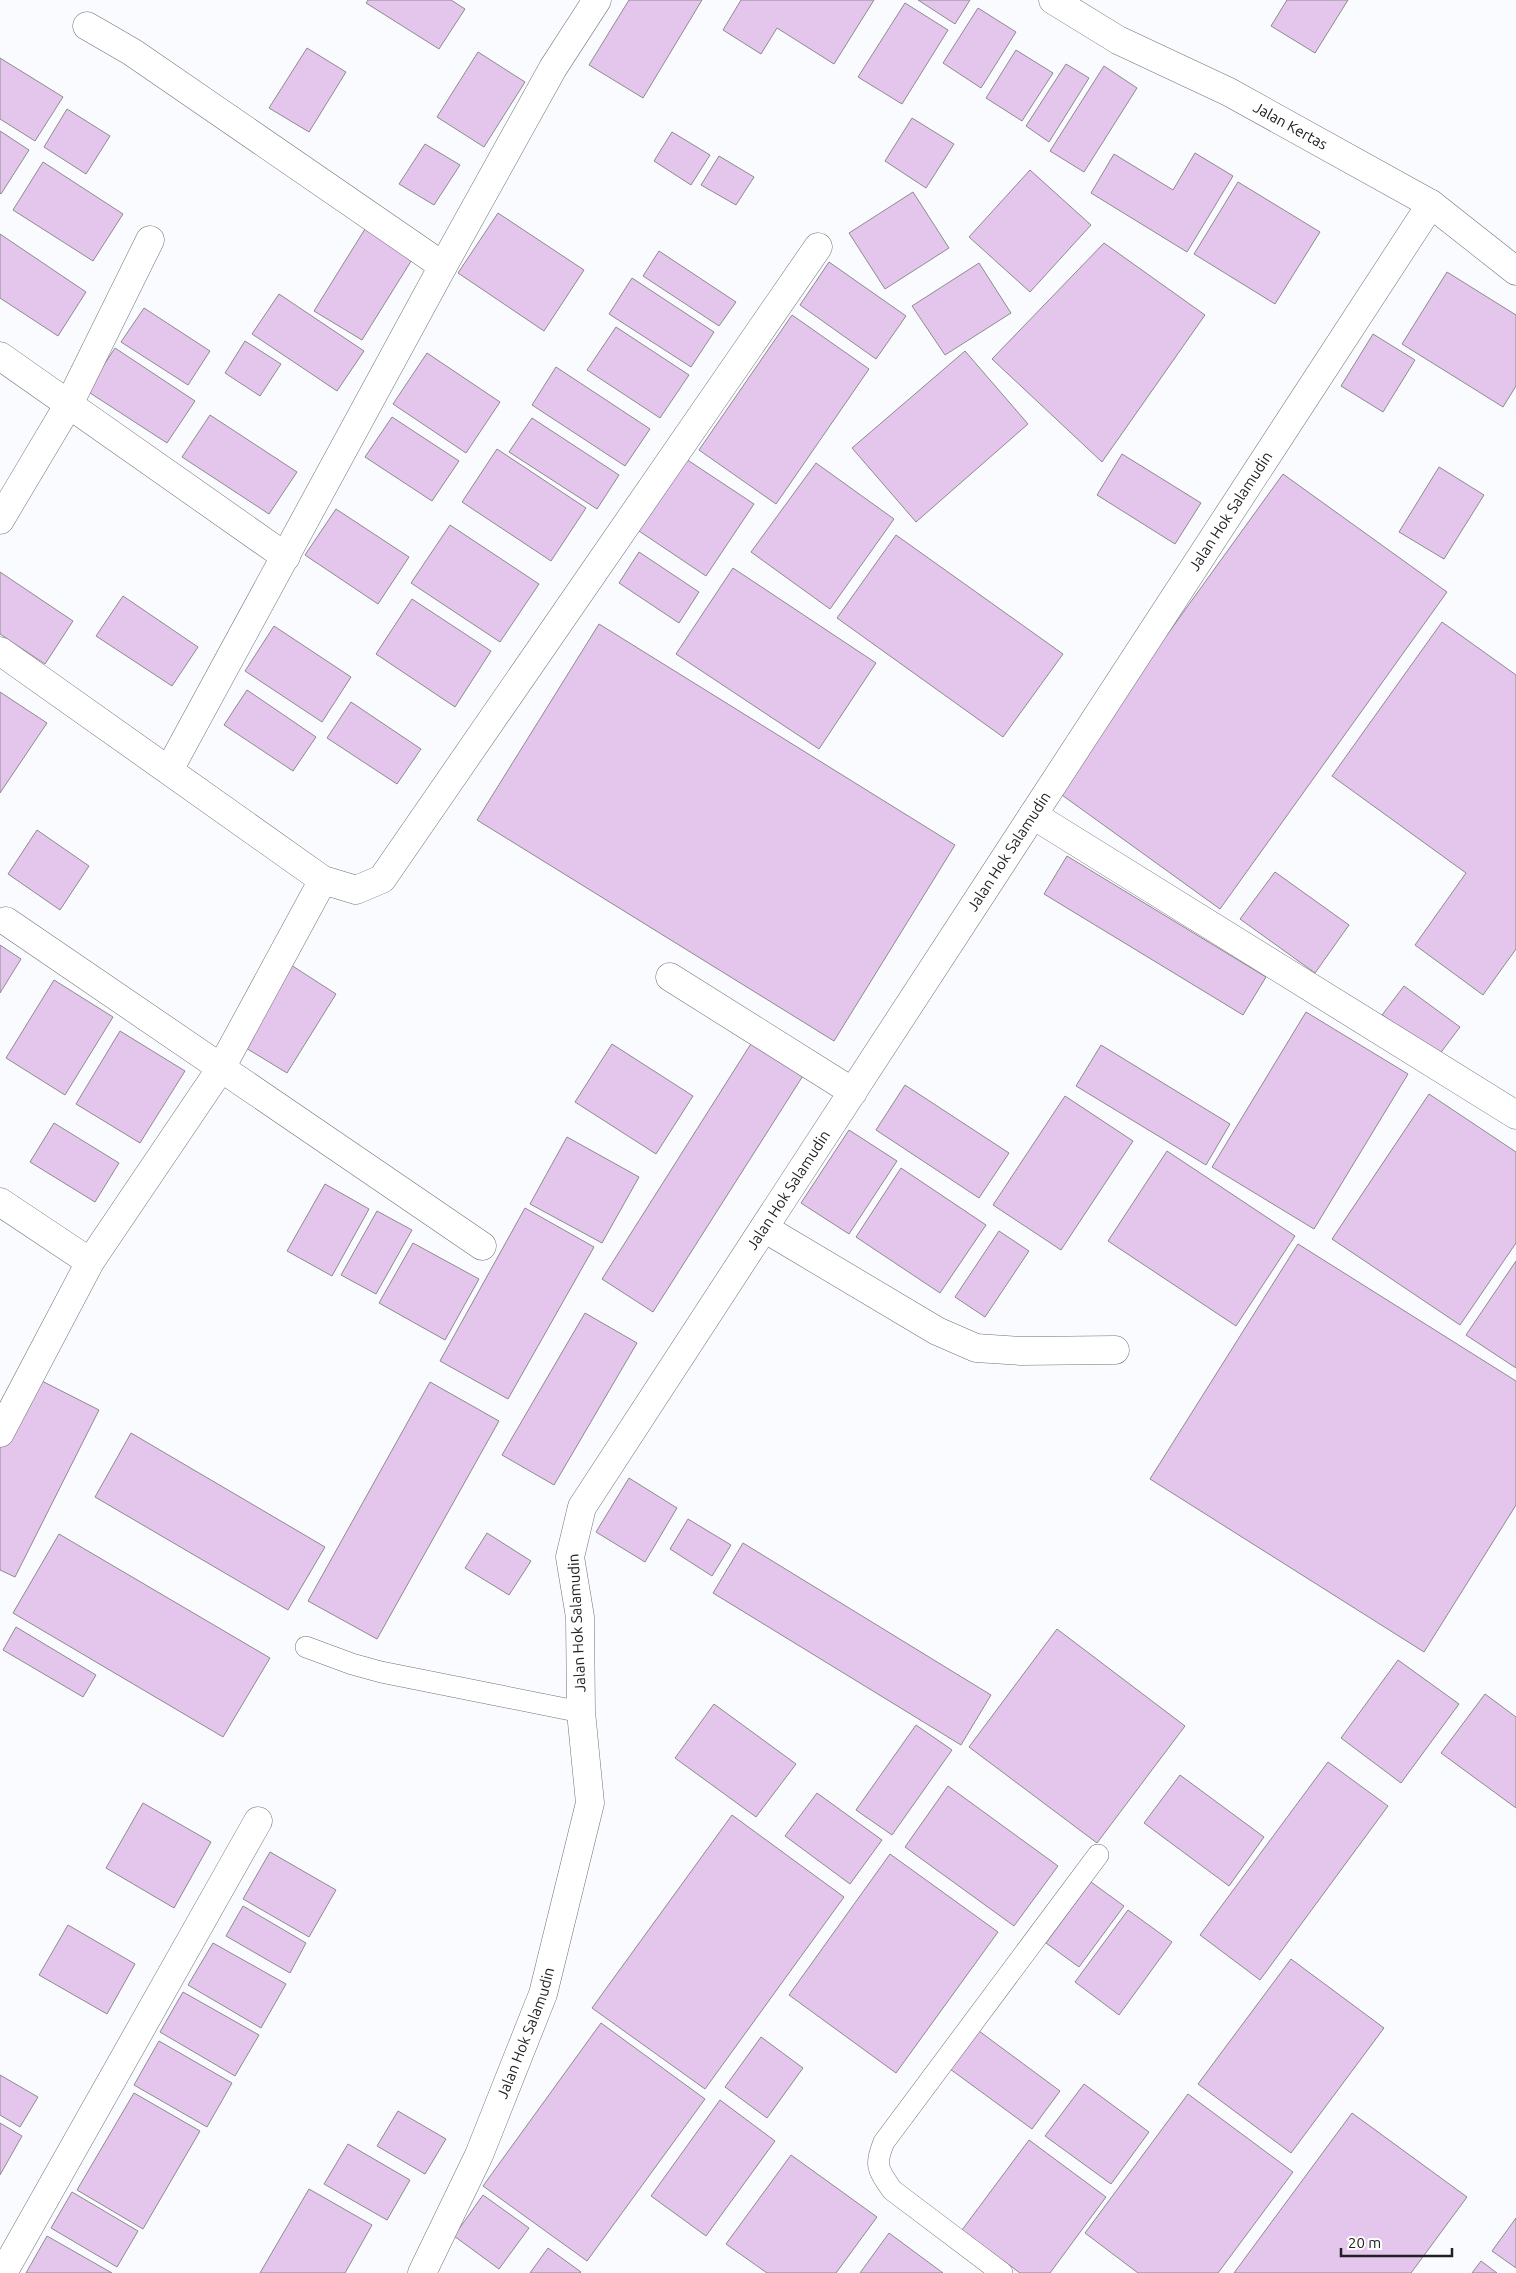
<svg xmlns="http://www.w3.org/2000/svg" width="1516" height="2273" font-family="Ubuntu,sans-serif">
  <rect width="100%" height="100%" fill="#f9fbff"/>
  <!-- building -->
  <g fill="#e4c5ec" stroke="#8e8b8f">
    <path d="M368 0H451L465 9 439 49 366 3Z"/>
    <path d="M629 0H702L643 98 589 65Z"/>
    <path d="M741 0H874L834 64 777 28 761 54 723 30Z"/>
    <path d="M918 0H970L955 24Z"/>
    <path d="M1287 0H1348L1315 53 1271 26Z"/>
    <path d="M905 3 948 30 902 104 858 77Z"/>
    <path d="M978 8 1016 32 981 88 943 63Z"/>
    <path d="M307 48 346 72 309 132 269 108Z"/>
    <path d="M1016 50 1053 73 1022 121 986 98Z"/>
    <path d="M478 52 525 82 484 147 437 117Z"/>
    <path d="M0 58 63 97 35 141 0 119Z"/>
    <path d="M1066 64 1089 78 1049 142 1026 126Z"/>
    <path d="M1104 66 1137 88 1084 172 1050 151Z"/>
    <path d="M67 109 110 136 86 174 44 147Z"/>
    <path d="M912 118 954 144 926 188 885 161Z"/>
    <path d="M0 131 29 150 1 194 0 193Z"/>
    <path d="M672 132 710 155 691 185 654 161Z"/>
    <path d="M425 144 460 165 434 205 399 184Z"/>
    <path d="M1195 153 1233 176 1187 252 1091 193 1114 154 1173 190Z"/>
    <path d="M719 156 754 177 736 205 701 185Z"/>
    <path d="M43 162 123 214 93 261 13 210Z"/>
    <path d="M1030 170 1091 225 1030 292 969 237Z"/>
    <path d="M1238 182 1320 232 1275 304 1194 254Z"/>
    <path d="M913 192 949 248 885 289 849 233Z"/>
    <path d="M498 213 584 270 544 331 458 273Z"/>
    <path d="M365 229 413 258 362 340 314 311Z"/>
    <path d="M0 234 86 292 58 336 0 298Z"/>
    <path d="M1104 243 1205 315 1102 462 992 359Z"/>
    <path d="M659 251 736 302 719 326 643 276Z"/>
    <path d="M829 262 906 316 876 359 800 305Z"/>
    <path d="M979 263 1011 313 945 355 912 306Z"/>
    <path d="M1447 272 1516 315V386L1503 407 1402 344Z"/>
    <path d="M632 278 714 332 691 367 609 314Z"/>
    <path d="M279 294 364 351 337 391 252 334Z"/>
    <path d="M144 308 210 351 188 385 121 342Z"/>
    <path d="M792 315 869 369 776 504 699 450Z"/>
    <path d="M616 327 689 375 660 418 587 370Z"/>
    <path d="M1373 334 1415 360 1383 412 1341 386Z"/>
    <path d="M245 341 281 364 260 396 225 373Z"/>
    <path d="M115 348 195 401 167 443 87 391Z"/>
    <path d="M965 351 1028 424 916 522 852 448Z"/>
    <path d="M427 353 500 402 466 453 393 404Z"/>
    <path d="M556 367 650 429 625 466 532 405Z"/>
    <path d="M210 415 297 472 269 514 182 457Z"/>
    <path d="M392 417 459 461 432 501 365 457Z"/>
    <path d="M532 418 619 475 597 509 509 452Z"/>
    <path d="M497 449 586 508 551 561 462 502Z"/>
    <path d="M1122 454 1201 503 1175 544 1097 495Z"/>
    <path d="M683 457 754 504 706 576 636 529Z"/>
    <path d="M816 463 894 519 830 609 751 552Z"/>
    <path d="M1439 467 1484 495 1444 559 1399 532Z"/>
    <path d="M1283 474 1447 592 1220 909 1055 790Z"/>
    <path d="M336 509 409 557 378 604 305 555Z"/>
    <path d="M450 525 539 584 500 642 411 583Z"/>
    <path d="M896 535 1063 654 1003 737 837 618Z"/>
    <path d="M639 552 699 592 679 623 619 583Z"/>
    <path d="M733 568 876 663 819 749 676 654Z"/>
    <path d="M0 572 73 621 45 664 0 634Z"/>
    <path d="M123 596 198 647 172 686 96 636Z"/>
    <path d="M412 599 491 651 455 707 376 654Z"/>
    <path d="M1442 622 1516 675V949L1483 995 1415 945 1466 873 1332 776Z"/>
    <path d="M599 624 955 845 834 1041 477 820Z"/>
    <path d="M274 626 351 677 322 722 245 671Z"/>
    <path d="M247 690 316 737 293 771 224 725Z"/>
    <path d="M0 692 47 723 0 793Z"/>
    <path d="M351 702 421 749 397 784 327 738Z"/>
    <path d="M37 830 89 866 60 910 8 874Z"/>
    <path d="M1067 856 1266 977 1243 1015 1044 894Z"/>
    <path d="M1275 872 1349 925 1315 973 1240 919Z"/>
    <path d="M0 945 21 959 0 993Z"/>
    <path d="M291 965 336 994 287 1073 241 1045Z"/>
    <path d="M54 980 113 1017 65 1095 6 1058Z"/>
    <path d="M1404 986 1460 1027 1439 1055 1382 1015Z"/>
    <path d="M1306 1012 1408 1074 1314 1229 1212 1167Z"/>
    <path d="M120 1031 185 1071 140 1143 76 1104Z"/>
    <path d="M754 1039 806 1071 653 1312 602 1279Z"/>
    <path d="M612 1044 693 1096 656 1154 575 1102Z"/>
    <path d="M1101 1045 1230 1124 1206 1165 1076 1086Z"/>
    <path d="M905 1085 1009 1153 979 1198 876 1130Z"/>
    <path d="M1429 1094 1516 1152V1243L1460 1325 1332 1239Z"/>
    <path d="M1065 1096 1133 1141 1061 1250 993 1205Z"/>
    <path d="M54 1123 119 1163 95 1202 30 1162Z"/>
    <path d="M849 1130 897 1161 849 1234 801 1203Z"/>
    <path d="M567 1137 639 1177 602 1243 530 1204Z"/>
    <path d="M1167 1151 1295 1236 1236 1326 1108 1241Z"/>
    <path d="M901 1168 986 1225 940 1293 856 1237Z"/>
    <path d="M325 1184 369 1209 332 1276 287 1251Z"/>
    <path d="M525 1208 594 1247 508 1399 440 1361Z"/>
    <path d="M377 1211 412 1230 376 1294 341 1275Z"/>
    <path d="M999 1231 1029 1251 985 1317 955 1297Z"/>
    <path d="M413 1243 479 1279 445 1340 379 1303Z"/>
    <path d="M1298 1244 1516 1381V1505L1424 1652 1150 1479Z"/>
    <path d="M1516 1261V1368L1466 1335Z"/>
    <path d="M585 1313 637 1343 554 1485 502 1455Z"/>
    <path d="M34 1377 99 1410 15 1577 0 1570V1445Z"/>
    <path d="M430 1382 499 1421 377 1639 308 1601Z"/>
    <path d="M131 1433 325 1547 288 1610 95 1497Z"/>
    <path d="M629 1478 677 1508 645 1562 596 1532Z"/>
    <path d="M688 1519 731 1545 712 1576 670 1549Z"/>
    <path d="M487 1533 531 1561 509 1595 465 1568Z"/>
    <path d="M59 1534 270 1658 223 1737 13 1613Z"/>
    <path d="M743 1543 991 1695 961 1745 713 1593Z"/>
    <path d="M16 1627 96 1675 83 1697 3 1650Z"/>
    <path d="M1057 1629 1185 1726 1097 1843 969 1747Z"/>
    <path d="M1398 1660 1459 1704 1401 1783 1341 1738Z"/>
    <path d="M1485 1694 1516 1717V1808L1441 1753Z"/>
    <path d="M714 1704 796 1764 756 1817 675 1758Z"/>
    <path d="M916 1725 952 1750 892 1835 856 1810Z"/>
    <path d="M1328 1762 1388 1806 1260 1980 1200 1935Z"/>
    <path d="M1180 1775 1264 1837 1229 1886 1144 1823Z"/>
    <path d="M948 1786 1058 1866 1014 1926 905 1847Z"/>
    <path d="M817 1793 882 1840 850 1884 785 1836Z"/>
    <path d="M143 1803 211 1842 174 1908 106 1868Z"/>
    <path d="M732 1815 844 1897 705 2089 592 2008Z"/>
    <path d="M270 1852 336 1890 309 1937 243 1899Z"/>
    <path d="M890 1854 998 1932 896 2073 789 1995Z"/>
    <path d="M1091 1882 1124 1906 1079 1967 1046 1943Z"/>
    <path d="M243 1906 306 1943 290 1973 226 1936Z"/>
    <path d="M1128 1910 1172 1942 1119 2015 1075 1982Z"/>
    <path d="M68 1925 135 1964 107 2014 39 1975Z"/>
    <path d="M213 1943 286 1984 261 2028 188 1985Z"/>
    <path d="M1291 1959 1384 2028 1291 2153 1198 2084Z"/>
    <path d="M183 1992 259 2035 235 2076 160 2032Z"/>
    <path d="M601 2023 705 2099 587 2261 483 2186Z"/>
    <path d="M979 2031 1060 2091 1032 2129 950 2069Z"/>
    <path d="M761 2037 803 2068 767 2118 725 2087Z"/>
    <path d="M159 2041 232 2083 207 2127 134 2085Z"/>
    <path d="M0 2075 38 2097 20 2127 0 2115Z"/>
    <path d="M1084 2084 1149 2132 1111 2184 1045 2136Z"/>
    <path d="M134 2093 200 2131 143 2229 77 2190Z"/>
    <path d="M1188 2094 1293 2172 1218 2273H1138L1085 2233Z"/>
    <path d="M720 2100 775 2141 706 2236 651 2196Z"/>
    <path d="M398 2111 446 2139 425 2174 377 2146Z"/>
    <path d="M1352 2113 1467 2197 1411 2273H1234Z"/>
    <path d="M0 2123 22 2136 0 2175Z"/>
    <path d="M1029 2140 1106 2197 1050 2273H1020L962 2230Z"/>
    <path d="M348 2144 410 2180 387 2220 324 2184Z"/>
    <path d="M791 2155 877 2217 836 2273H767L726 2244Z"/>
    <path d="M309 2189 372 2225 345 2273H260Z"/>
    <path d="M72 2192 138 2231 117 2267 51 2228Z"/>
    <path d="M483 2195 529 2228 499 2269 454 2236Z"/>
    <path d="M1516 2218V2268L1492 2251Z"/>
    <path d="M889 2233 943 2273H860Z"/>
    <path d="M47 2236 112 2273H26Z"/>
    <path d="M548 2248 581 2272 580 2273H530Z"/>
    <path d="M1481 2261 1497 2273H1472Z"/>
  </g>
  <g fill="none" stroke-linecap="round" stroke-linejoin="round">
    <!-- lane casing -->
    <g stroke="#717376" stroke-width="22">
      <g id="lane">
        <path d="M306 1647 352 1664 381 1672 581 1712"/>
        <path d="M1002 2273 892 2190C878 2169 874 2166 884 2142L1098 1855"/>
      </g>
    </g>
    <!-- street casing -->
    <g stroke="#717376" stroke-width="29">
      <g id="street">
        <path id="s1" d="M1053 0 1118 40 1229 92 1431 204 1516 271"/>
        <path d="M87 26 132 52 443 266"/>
        <path d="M0 356 286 557"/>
        <path d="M0 520 69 404 150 240"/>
        <path d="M0 651 323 880 356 890 382 879 818 247"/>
        <path d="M169 770 443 266 553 68 597 0"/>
        <path d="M1033 815 1516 1115"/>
        <path d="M6 921 482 1246"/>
        <path d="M670 977 853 1092"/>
        <path d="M0 1202 90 1262"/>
        <path d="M764 1228 937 1331 976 1348 1021 1351 1115 1350"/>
        <path d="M0 1433 90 1262 221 1068 323 880"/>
        <path d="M3 2273 258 1821"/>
        <path id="s2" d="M422 2273 479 2155 543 1994 590 1803 581 1712 580 1617 570 1557 582 1507 1431 204"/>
      </g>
    </g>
    <!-- lane -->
    <use href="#lane" stroke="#fff" stroke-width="21"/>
    <!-- street -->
    <use href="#street" stroke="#fff" stroke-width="28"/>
  </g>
  <g text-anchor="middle" stroke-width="4" stroke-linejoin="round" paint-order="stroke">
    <!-- street labels -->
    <g font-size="15" fill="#202122" stroke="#fff">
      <text dy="5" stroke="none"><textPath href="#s1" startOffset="269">Jalan Kertas</textPath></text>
      <text dy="5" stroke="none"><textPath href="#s2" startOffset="1988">Jalan Hok Salamudin</textPath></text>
      <text dy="5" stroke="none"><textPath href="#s2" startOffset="1582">Jalan Hok Salamudin</textPath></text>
      <text dy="5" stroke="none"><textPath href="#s2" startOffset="1178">Jalan Hok Salamudin</textPath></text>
      <text transform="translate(577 1623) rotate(-93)" y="5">Jalan Hok Salamudin</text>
      <text dy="5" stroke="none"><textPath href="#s2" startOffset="262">Jalan Hok Salamudin</textPath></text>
    </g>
  </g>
  <!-- scale -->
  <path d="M1341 2248v8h111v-8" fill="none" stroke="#202122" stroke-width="2.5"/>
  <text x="1348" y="2248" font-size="15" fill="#202122" stroke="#ffffff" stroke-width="4" paint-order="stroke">20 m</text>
</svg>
